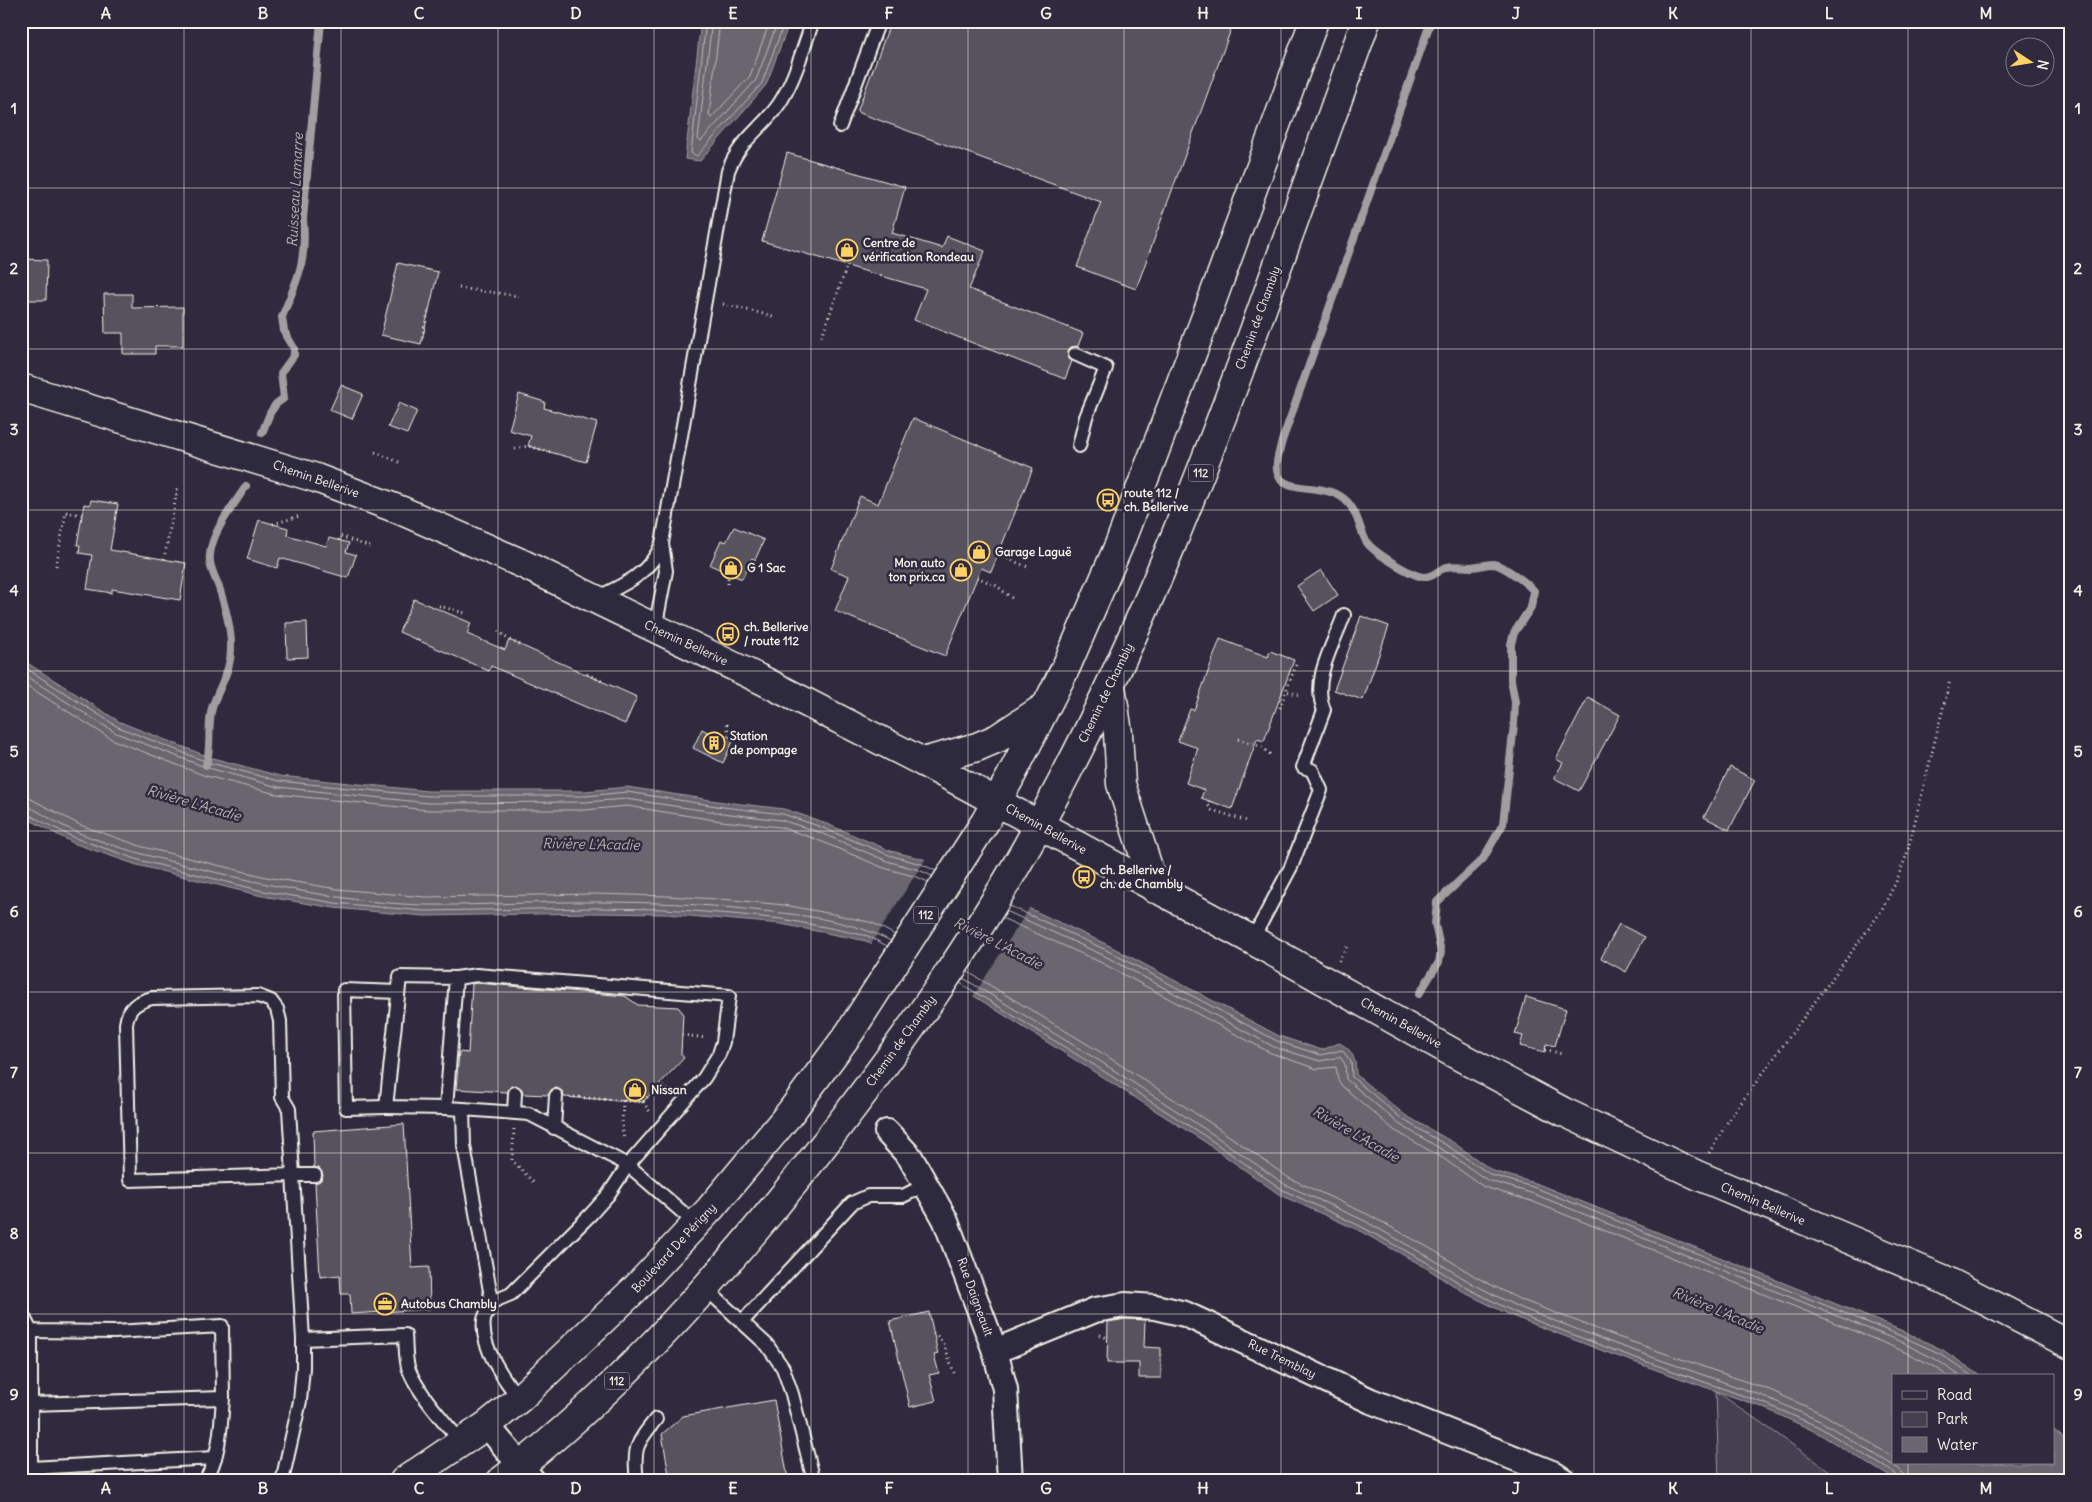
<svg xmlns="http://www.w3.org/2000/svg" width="2092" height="1502" font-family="Delius,sans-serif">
  <rect width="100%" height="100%" fill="#2f2a3d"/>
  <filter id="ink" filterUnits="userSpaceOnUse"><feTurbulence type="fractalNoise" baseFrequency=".02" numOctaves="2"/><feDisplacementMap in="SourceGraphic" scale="10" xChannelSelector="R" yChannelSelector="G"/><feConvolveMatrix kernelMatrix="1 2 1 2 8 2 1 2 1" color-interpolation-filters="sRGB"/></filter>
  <g filter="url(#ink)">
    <!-- green -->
    <path fill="#454050" stroke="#9c989c" d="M1716 1391 1844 1481H1719Z"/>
    <!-- water -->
    <g fill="#6a6670" stroke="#a19ea0">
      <path d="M701 21H790L766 85 700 161 685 159Z"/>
      <path d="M21 659 120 722 209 757 280 776 428 791H585L627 787 724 802 784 809 820 821 891 851 923 859 1108 945 1279 1036 1322 1050 1339 1043C1353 1049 1356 1060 1356 1074L1361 1079 1405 1115 1454 1143 1493 1171 1538 1184 1903 1331 1943 1350 1981 1376H1893V1463H2053V1429L2071 1445V1481H1897L1816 1432 1762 1407 1611 1354 1512 1316 1467 1294 1423 1266 1358 1230 1280 1195 1205 1142 974 996 866 941 781 924 666 914 593 913 424 916 334 908 262 896 137 865 73 843 21 815Z"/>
    </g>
    <!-- pier -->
    <path fill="#2f2a3d" d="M926 858 1030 907 972 998 870 946Z"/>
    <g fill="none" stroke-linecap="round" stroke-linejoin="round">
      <!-- shore -->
      <g stroke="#bdb9b8" stroke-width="1">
        <path d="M706 21 691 153 697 156 762 83 785 21"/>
        <path d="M712 21 698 139 701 141 756 80 778 21"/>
        <path d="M720 21 709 115 711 118 750 76 770 21"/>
        <path d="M21 665 118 727 207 762 279 781 428 796H585L627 792 723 807 783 814 818 826 889 855 921 864 936 871"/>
        <path d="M21 673 116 733 205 767 278 787 428 803 585 802 626 799 722 813 781 820 816 831 887 861 919 870 932 876"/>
        <path d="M21 682 113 740 203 775 276 794 428 810H585L627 806 721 821 780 827 813 838 884 868 917 877 928 882"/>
        <path d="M21 797 31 799 80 825 143 847 266 877 337 889 425 897 593 894 667 896 733 900 784 905 833 914 873 923 895 935"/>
        <path d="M21 804 28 806C45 815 61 826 79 833 119 849 160 859 202 869 275 887 350 903 425 905 481 906 538 901 594 902 650 902 706 904 762 911 805 915 852 921 891 941"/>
        <path d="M21 811 75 838 139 860 263 891 335 903 424 911 593 908 666 909 732 914 782 919 830 928 868 936 887 946"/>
        <path d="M1010 906 1106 950 1277 1041 1321 1055 1342 1050 1351 1062 1352 1077 1402 1119 1451 1148 1491 1175 1536 1188 1901 1336 1941 1354 1972 1376"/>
        <path d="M1006 911 1103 955 1274 1047 1320 1061 1340 1057 1345 1064 1346 1079 1399 1124 1448 1153 1487 1180 1534 1194 1899 1341 1937 1360 1960 1376"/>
        <path d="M1002 918 1100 962 1271 1053 1317 1069 1336 1067 1338 1080 1342 1086 1394 1130 1444 1159 1484 1187 1531 1201 1823 1318 1896 1348 1934 1366 1947 1376"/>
        <path d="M968 972 1102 1053 1215 1126 1289 1178 1367 1214 1433 1250 1476 1277 1519 1299 1618 1337 1770 1390 1825 1415 1893 1457"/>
        <path d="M963 978 1098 1060 1211 1133 1286 1185 1363 1220 1429 1257 1473 1284 1516 1306 1615 1344 1766 1397 1822 1422 1899 1469 1903 1474 1905 1481"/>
        <path d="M960 983 1094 1065 1208 1138 1283 1190 1360 1226 1426 1262 1469 1289 1514 1312 1613 1350 1764 1403 1819 1427 1896 1474 1898 1481"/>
      </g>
      <!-- stream -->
      <g stroke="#a19ea0" stroke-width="8">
        <path d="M262 433 270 413 276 404 284 398 281 373 294 355V348L284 331 282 317C298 278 307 262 303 219L321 21"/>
        <path d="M206 765C212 746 207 726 212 708 219 686 232 670 231 646 231 629 226 610 221 594 218 581 208 568 210 554 213 529 233 507 246 486"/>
        <path d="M1419 994 1439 962 1441 952 1435 924 1437 902 1483 859 1503 824 1514 724 1515 702 1511 680V644L1514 633 1531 607 1534 591C1527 583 1503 565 1493 564 1485 564 1478 567 1470 567 1463 567 1454 565 1447 567 1438 569 1434 578 1423 577 1411 575 1372 552 1366 541 1358 526 1357 506 1340 496 1323 485 1289 491 1280 478 1273 468 1279 453 1282 441L1431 21"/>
      </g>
    </g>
    <!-- building -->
    <g fill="#56525f" stroke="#f4f1e8">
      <path d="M891 21H1234L1136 289 1077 267 1101 202 857 112Z"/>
      <path d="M787 153 905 187 892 233 942 248 947 236 985 251 969 289 1083 333 1078 346 1071 347 1067 351 1068 358 1072 361 1065 379 914 320 926 289 762 241Z"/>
      <path d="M21 259 47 260 46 300H21Z"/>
      <path d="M398 263 438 272 421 344 381 335Z"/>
      <path d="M104 294H132V308L183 307V346H155V354H123V333H105Z"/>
      <path d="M341 385 363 394 352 419 330 410Z"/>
      <path d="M519 394 545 402 544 408 597 423 586 462 528 446 531 436 509 430Z"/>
      <path d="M399 403 417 411 407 434 388 427Z"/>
      <path d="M913 418 1033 468 991 572 981 568 945 656 835 611 849 576 831 569 860 496 878 504Z"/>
      <path d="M91 500 118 504 110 550 186 563 180 600 112 589V593L87 589 92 555 79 553 80 545H77L84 504 90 505Z"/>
      <path d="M259 520 288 528 287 535 326 546 329 538 349 543 346 552 356 555 348 578 280 558 277 568 247 559Z"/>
      <path d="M734 527 764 540 755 560 752 558 742 579 710 565 721 540 726 542Z"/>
      <path d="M1321 570 1338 595 1314 611 1297 586Z"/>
      <path d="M414 599 471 623 467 634 505 650 509 640 637 697 625 724 491 666 489 671 399 632Z"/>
      <path d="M1361 616 1389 626 1363 700 1334 690Z"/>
      <path d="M307 622 308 657 287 658 286 623Z"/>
      <path d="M1220 639 1268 657 1270 651 1294 660 1264 741 1257 739 1232 809 1201 798 1204 790 1186 783 1198 748 1178 741 1190 709 1194 710Z"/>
      <path d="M1588 697 1620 715 1579 791 1554 778 1563 763 1556 759Z"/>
      <path d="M702 729 713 735 715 730 734 739 723 763 693 748Z"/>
      <path d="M1730 767 1755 780 1729 830 1704 817Z"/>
      <path d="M1619 924 1645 937 1626 972 1601 958Z"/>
      <path d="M477 983 625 996 638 1005 678 1007 683 1013 681 1054 684 1058 643 1102 564 1097 563 1092 557 1088 552 1089 548 1095 523 1094 522 1089 516 1085 511 1086 507 1092 456 1089 459 1052 468 1053 472 984Z"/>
      <path d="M1526 997 1566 1009 1555 1046 1546 1044 1545 1052 1520 1046 1523 1036 1515 1034Z"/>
      <path d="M404 1124 412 1268 429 1267 430 1309 351 1314 350 1294H341L340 1275 320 1277 315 1183 322 1179 323 1175 319 1168 314 1167 313 1131Z"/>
      <path d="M929 1312 938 1354 934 1355 939 1373 929 1375 936 1401 910 1407 890 1321Z"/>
      <path d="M1126 1319 1145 1320 1144 1347 1161 1348V1378H1139V1363H1107L1108 1322Z"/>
      <path d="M774 1400 788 1479 777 1481H670L662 1434 683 1416Z"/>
    </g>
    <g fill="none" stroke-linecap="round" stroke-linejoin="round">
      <!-- lane casing -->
      <g stroke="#f4f1e8" stroke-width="16">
        <g id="lane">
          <path d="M840 126 879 21"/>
          <path d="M1075 354 1106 368 1086 417 1079 446"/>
          <path d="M596 598C624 585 651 573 662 543L728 171C740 139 761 130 779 104 795 80 803 48 813 21"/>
          <path d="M655 629 666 571 662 543"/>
          <path d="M1252 940 1291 867 1321 790 1312 770 1303 767 1324 710C1311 679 1334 644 1344 615"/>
          <path d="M456 978 477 975 729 996 723 1042 719 1054 704 1078 628 1165 608 1195 591 1214 511 1294 492 1302"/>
          <path d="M386 1107 346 1108 344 990 398 992"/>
          <path d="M446 1108 386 1107 400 977 456 978 446 1108 463 1109"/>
          <path d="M514 1112 515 1093"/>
          <path d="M554 1128 556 1096"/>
          <path d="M706 1289 742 1322 852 1203 868 1196H903L927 1184"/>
          <path d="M21 1312 31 1331 114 1332 222 1326 223 1398 31 1404"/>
          <path d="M742 1322 767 1345 783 1368 792 1394 814 1481"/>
          <path d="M23 1331H31V1481"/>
          <path d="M303 1339 289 1109 282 1097 280 1021 277 1009 271 1001 258 996 152 998C137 1002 128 1007 126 1024L130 1180 293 1175H315"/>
          <path d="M519 1399C504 1379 480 1347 484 1320 485 1314 490 1308 492 1302L464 1146 463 1109 529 1114 628 1165 696 1224"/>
          <path d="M31 1468 215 1458"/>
          <path d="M205 1481C220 1456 221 1426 223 1398"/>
          <path d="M282 1481 300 1401 303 1368V1339L405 1335C406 1346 405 1360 409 1370 417 1391 446 1425 462 1442"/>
          <path d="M637 1481C633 1448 636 1444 656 1419"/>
        </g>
      </g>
      <!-- street casing -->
      <g stroke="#f4f1e8" stroke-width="28">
        <g id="street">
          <path d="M887 1132 910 1157 945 1219 995 1351 1005 1389 1010 1481"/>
          <path d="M995 1351 1095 1310 1125 1305 1155 1307 1185 1314 1371 1401 1552 1473 1564 1481"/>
          <path d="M487 1425 533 1481"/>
        </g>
      </g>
      <!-- secondary casing -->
      <g stroke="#f4f1e8" stroke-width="31">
        <path id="secondary" d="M21 388 316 478 400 510 523 564 764 681 923 762 1252 940 1457 1055 1564 1112 1697 1175 1943 1279 2071 1345"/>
      </g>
      <!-- primary casing -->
      <g stroke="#f4f1e8" stroke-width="31">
        <g id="primary">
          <path d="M1111 686 1118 733 1121 784 1155 889"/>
          <path d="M923 762 977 747 998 738 1045 707"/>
          <path d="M404 1481 487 1425 519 1399 636 1288 710 1209 790 1113 850 1032 985 822 1010 778 1066 667 1119 545 1207 314 1314 21"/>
          <path d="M501 1481C614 1394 709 1289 797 1179 892 1059 982 935 1053 799 1139 638 1204 469 1266 298 1299 205 1333 113 1366 21"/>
        </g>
      </g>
      <!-- path -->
      <g stroke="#f4f1e8" stroke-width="3" stroke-dasharray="1 4" stroke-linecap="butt">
        <path d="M459 288 519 296"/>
        <path d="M21 302 22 300"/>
        <path d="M723 304 776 317"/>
        <path d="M822 336 847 266"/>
        <path d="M422 337 428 312"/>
        <path d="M515 449 528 446 551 452"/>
        <path d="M375 452 399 462"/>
        <path d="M273 524 300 516"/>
        <path d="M339 540 340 536 370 547"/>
        <path d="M998 555 1028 567"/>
        <path d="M164 559 178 486"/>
        <path d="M56 566 66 512 82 515"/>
        <path d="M728 573V586"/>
        <path d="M977 577 997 586 1014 600"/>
        <path d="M439 606 465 613"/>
        <path d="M498 631 509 640 523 646"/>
        <path d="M1296 665 1286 691 1302 696"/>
        <path d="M587 674 604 682"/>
        <path d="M1280 708 1286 691"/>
        <path d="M727 724 729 734"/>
        <path d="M1238 739 1262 747 1271 755"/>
        <path d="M1209 801 1208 805 1212 810 1247 821"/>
        <path d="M1339 961 1348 944"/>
        <path d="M682 1035 706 1038"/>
        <path d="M1545 1049 1562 1054"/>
        <path d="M574 1097 643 1102 656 1088 664 1087 669 1091"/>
        <path d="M623 1101 622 1124 624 1140"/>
        <path d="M643 1102 650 1112"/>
        <path d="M514 1129 512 1160 534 1183"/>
        <path d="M1709 1153 1730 1118 1880 913 1896 882 1907 854 1950 680"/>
        <path d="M933 1333C946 1340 949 1362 955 1375"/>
        <path d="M1100 1335 1107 1338"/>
      </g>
      <!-- lane -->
      <use href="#lane" stroke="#2f2a3d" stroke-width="12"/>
      <!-- street -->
      <use href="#street" stroke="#2f2a3d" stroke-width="24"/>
      <!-- secondary -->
      <use href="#secondary" stroke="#2f2a3d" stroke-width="28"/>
      <!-- primary -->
      <use href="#primary" stroke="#2f2a3d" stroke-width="28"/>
    </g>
  </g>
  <!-- grid -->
  <path fill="none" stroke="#f4f1e8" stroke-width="1" stroke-opacity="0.55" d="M184 21V1481M341 21V1481M498 21V1481M654 21V1481M811 21V1481M968 21V1481M1124 21V1481M1281 21V1481M1438 21V1481M1594 21V1481M1751 21V1481M1908 21V1376M21 188H2071M21 349H2071M21 510H2071M21 671H2071M21 831H2071M21 992H2071M21 1153H2071M21 1314H2071M1908 1463V1481"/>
  <!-- icons -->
  <defs>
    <g id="shop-ring" transform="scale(1.125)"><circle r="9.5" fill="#2f2a3d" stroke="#ffd166" stroke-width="1.5"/><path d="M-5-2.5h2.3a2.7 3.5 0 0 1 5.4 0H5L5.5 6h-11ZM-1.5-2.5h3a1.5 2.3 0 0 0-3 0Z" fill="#ffd166"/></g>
    <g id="bus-ring" transform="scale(1.125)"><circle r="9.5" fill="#2f2a3d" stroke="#ffd166" stroke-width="1.5"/><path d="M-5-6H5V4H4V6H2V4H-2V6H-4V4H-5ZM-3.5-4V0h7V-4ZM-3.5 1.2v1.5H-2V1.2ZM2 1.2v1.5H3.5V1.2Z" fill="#ffd166"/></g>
    <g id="building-ring" transform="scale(1.125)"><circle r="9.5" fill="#2f2a3d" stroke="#ffd166" stroke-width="1.5"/><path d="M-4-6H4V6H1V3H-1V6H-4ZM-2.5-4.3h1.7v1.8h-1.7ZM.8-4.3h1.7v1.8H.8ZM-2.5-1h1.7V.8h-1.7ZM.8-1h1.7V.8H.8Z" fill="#ffd166"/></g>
    <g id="office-ring" transform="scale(1.125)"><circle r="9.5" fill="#2f2a3d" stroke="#ffd166" stroke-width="1.5"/><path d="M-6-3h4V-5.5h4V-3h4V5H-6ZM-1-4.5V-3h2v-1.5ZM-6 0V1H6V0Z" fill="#ffd166"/></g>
  </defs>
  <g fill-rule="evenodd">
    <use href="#shop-ring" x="847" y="250"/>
    <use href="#bus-ring" x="1108" y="500"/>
    <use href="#shop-ring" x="979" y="552"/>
    <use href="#shop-ring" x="731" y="568"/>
    <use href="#shop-ring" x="961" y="570"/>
    <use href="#bus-ring" x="728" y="634"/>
    <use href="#building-ring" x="714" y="743"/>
    <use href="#bus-ring" x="1084" y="877"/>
    <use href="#shop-ring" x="635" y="1090"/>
    <use href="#office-ring" x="385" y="1304"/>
  </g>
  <g text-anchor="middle" stroke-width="5" stroke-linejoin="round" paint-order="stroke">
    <!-- shield labels -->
    <g fill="#2f2a3d" stroke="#b9b5b5" stroke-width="1">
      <rect x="1188.5" y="464.5" width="25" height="17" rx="4"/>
      <rect x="913.5" y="906.5" width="25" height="17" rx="4"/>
      <rect x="604.5" y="1372.5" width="25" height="17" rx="4"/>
    </g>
    <g font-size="11" font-weight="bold" fill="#f4f1e8">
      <text x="1201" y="477">112</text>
      <text x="926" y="919">112</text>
      <text x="617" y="1385">112</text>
    </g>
    <!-- poi labels -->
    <g font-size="12" font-weight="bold" fill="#f4f1e8" stroke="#2f2a3d" text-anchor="start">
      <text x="863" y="247">Centre de<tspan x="863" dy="14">vérification Rondeau</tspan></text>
      <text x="1124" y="497">route 112 /<tspan x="1124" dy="14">ch. Bellerive</tspan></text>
      <text x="995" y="556">Garage Laguë</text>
      <text x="945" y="567" text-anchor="end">Mon auto<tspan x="945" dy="14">ton prix.ca</tspan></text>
      <text x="747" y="572">G 1 Sac</text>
      <text x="744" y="631">ch. Bellerive<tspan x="744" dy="14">/ route 112</tspan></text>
      <text x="730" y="740">Station<tspan x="730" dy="14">de pompage</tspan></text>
      <text x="1100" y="874">ch. Bellerive /<tspan x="1100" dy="14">ch. de Chambly</tspan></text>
      <text x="651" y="1094">Nissan</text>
      <text x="401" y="1308">Autobus Chambly</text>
    </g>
    <!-- street labels -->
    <g font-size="12" fill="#f4f1e8" stroke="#2f2a3d">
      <text transform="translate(1258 318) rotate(-70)" y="4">Chemin de Chambly</text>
      <text transform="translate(316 479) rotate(19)" y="4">Chemin Bellerive</text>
      <text transform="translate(686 643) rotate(25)" y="4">Chemin Bellerive</text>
      <text transform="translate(1106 693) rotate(-64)" y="4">Chemin de Chambly</text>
      <text transform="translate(1046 829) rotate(29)" y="4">Chemin Bellerive</text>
      <text transform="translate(1401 1023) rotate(29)" y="4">Chemin Bellerive</text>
      <text transform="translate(901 1041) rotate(-54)" y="4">Chemin de Chambly</text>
      <text transform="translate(1763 1204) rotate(23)" y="4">Chemin Bellerive</text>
      <text transform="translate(674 1248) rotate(-47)" y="4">Boulevard De Périgny</text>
      <text transform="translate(975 1297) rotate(70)" y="4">Rue Daigneault</text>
      <text transform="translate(1282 1359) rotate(26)" y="4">Rue Tremblay</text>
    </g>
    <!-- water labels -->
    <g font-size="14" font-style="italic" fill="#b6b2b2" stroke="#2f2a3d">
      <text transform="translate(295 190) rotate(-87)" y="5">Ruisseau Lamarre</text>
      <text transform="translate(194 803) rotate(16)" y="5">Rivière L'Acadie</text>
      <text transform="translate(591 844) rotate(1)" y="5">Rivière L'Acadie</text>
      <text transform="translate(998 943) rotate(27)" y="5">Rivière L'Acadie</text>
      <text transform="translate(1356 1134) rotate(30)" y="5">Rivière L'Acadie</text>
      <text transform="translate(1718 1310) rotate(23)" y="5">Rivière L'Acadie</text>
    </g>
  </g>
  <!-- margin -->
  <rect width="2092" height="1502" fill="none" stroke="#2f2a3d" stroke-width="55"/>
  <!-- legend -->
  <rect x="1892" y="1374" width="162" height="90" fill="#2f2a3d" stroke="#7e7a81"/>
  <rect x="1902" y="1391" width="25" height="8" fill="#2f2a3d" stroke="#7e7a81"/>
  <text x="1937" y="1400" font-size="15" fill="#f4f1e8">Road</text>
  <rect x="1902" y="1412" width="25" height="15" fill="#454050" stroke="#7e7a81"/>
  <text x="1937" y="1424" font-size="15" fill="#f4f1e8">Park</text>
  <rect x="1902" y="1437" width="25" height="15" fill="#6a6670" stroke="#7e7a81"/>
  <text x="1937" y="1450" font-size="15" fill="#f4f1e8">Water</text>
  <!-- north arrow -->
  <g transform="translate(2030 62) rotate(102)"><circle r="24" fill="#2f2a3d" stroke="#7e7a81"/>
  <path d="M0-4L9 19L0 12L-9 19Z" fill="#ffd166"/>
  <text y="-8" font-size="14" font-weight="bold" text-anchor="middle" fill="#f4f1e8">N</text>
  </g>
  <rect x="28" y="28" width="2036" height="1446" fill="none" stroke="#f4f1e8" stroke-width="2"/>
  <g font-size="16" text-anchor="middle" font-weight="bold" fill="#f4f1e8">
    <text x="106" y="19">A</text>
    <text x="263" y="19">B</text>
    <text x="419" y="19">C</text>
    <text x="576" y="19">D</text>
    <text x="733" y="19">E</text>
    <text x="889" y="19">F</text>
    <text x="1046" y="19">G</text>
    <text x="1203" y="19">H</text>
    <text x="1359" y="19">I</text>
    <text x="1516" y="19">J</text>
    <text x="1673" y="19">K</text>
    <text x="1829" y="19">L</text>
    <text x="1986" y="19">M</text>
    <text x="14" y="114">1</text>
    <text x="2078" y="114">1</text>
    <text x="14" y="274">2</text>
    <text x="2078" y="274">2</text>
    <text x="14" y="435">3</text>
    <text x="2078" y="435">3</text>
    <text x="14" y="596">4</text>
    <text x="2078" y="596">4</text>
    <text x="14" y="757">5</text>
    <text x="2078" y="757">5</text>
    <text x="14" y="917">6</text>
    <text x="2078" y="917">6</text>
    <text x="14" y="1078">7</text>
    <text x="2078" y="1078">7</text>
    <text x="14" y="1239">8</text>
    <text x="2078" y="1239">8</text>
    <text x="14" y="1400">9</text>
    <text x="2078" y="1400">9</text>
    <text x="106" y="1494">A</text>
    <text x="263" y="1494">B</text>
    <text x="419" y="1494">C</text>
    <text x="576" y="1494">D</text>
    <text x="733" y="1494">E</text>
    <text x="889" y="1494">F</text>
    <text x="1046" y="1494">G</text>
    <text x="1203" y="1494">H</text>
    <text x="1359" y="1494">I</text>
    <text x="1516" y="1494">J</text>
    <text x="1673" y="1494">K</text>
    <text x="1829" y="1494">L</text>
    <text x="1986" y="1494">M</text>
  </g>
</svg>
